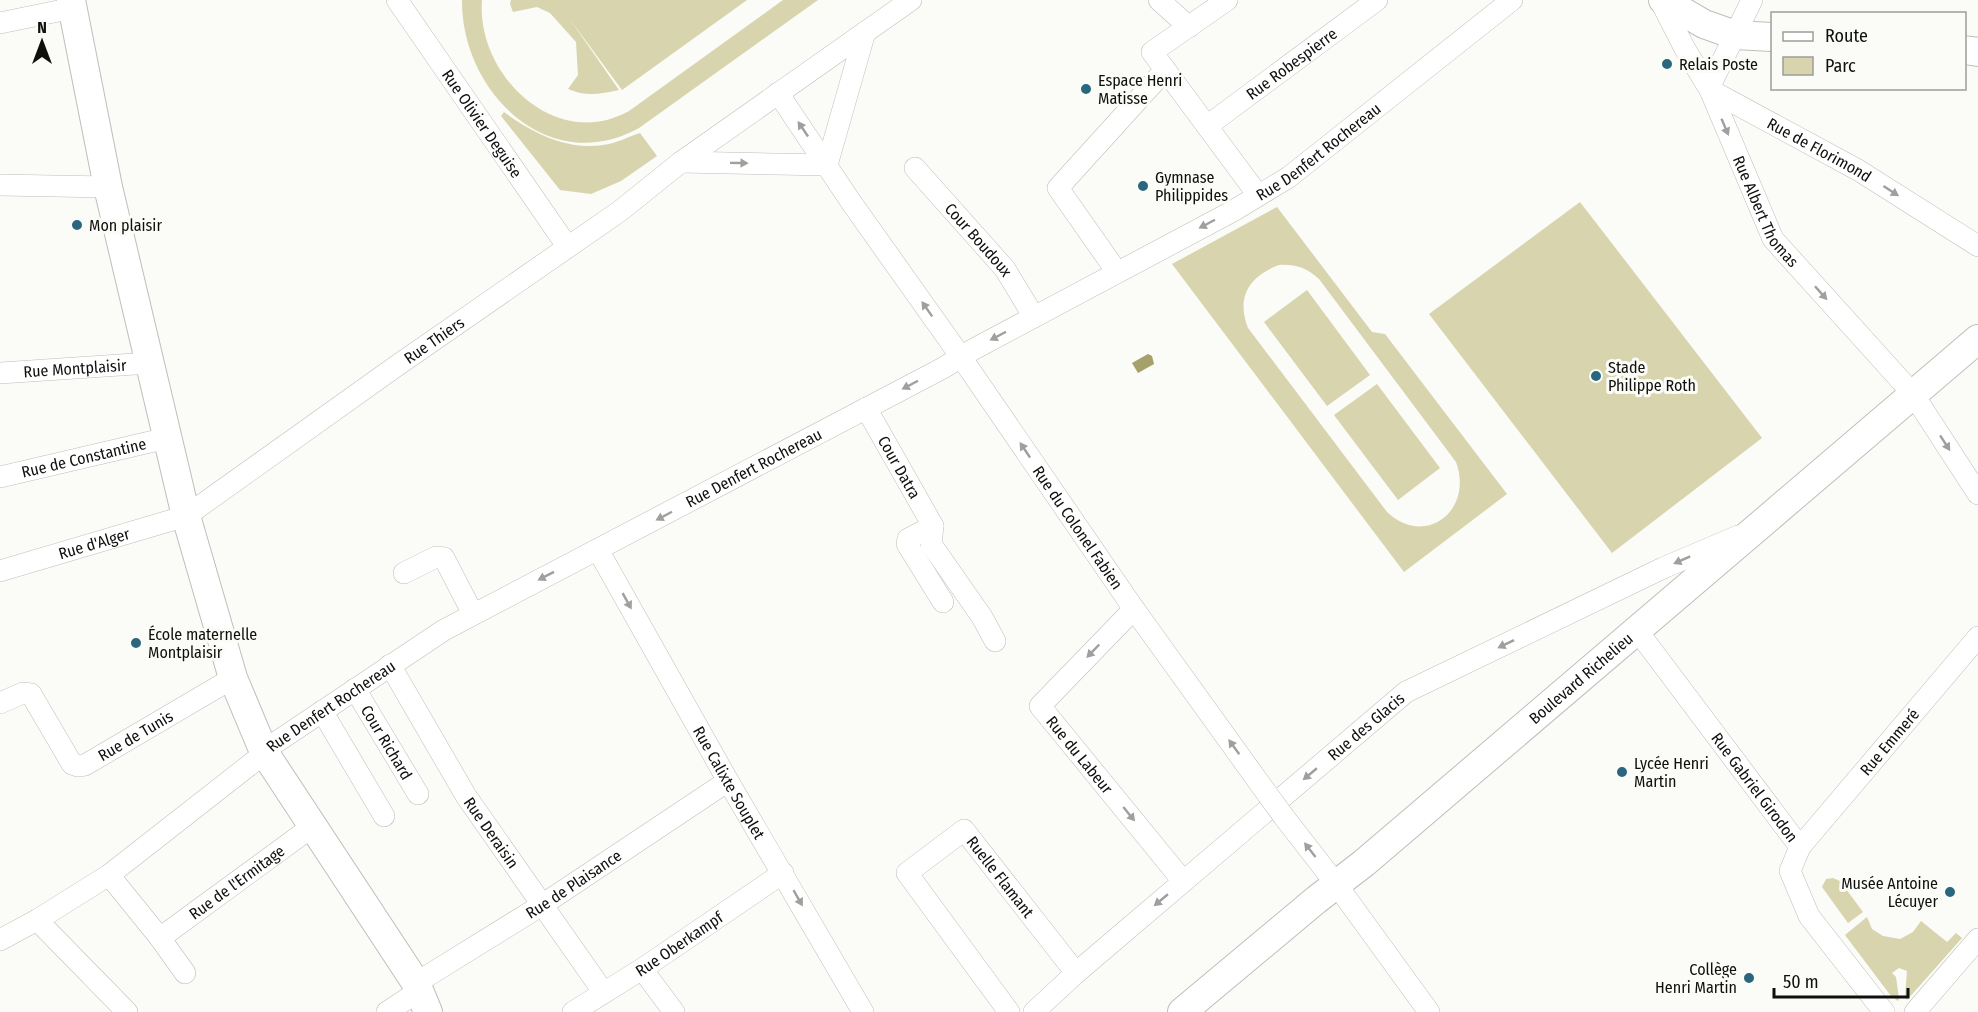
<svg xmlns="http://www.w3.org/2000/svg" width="1978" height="1012" font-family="'Fira Sans Condensed',sans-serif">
  <rect width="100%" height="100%" fill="#fbfbf7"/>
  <!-- green -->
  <g fill="#d7d4ae" fill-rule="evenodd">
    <path d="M462 0H482C476 75 556 152 629 111L783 0H818L639 128C549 178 461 92 462 0Z"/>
    <path d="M511 0H747L622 90 569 18 619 90C601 94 586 97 568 89L578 75 576 42 550 13 537 7 513 12 510 4Z"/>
    <path d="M504 112C534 134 570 152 609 144 619 142 630 136 640 133L657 156 621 181 591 194 560 190 501 116Z"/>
    <path d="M1580 202 1762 438 1612 553 1429 314Z"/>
    <path d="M1277 207 1372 332 1385 334 1507 494 1404 572 1172 264ZM1279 265C1295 264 1307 268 1319 279L1456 462C1474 511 1425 548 1387 512L1248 328C1236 297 1249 276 1279 265Z"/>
    <path d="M1307 290 1370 375 1327 406 1264 322Z"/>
    <path d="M1377 384 1440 468 1398 500 1334 415Z"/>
    <path d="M1833 878 1840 881 1863 912 1848 923 1822 887 1826 879Z"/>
    <path d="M1867 917 1872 929 1883 936 1900 939 1913 932 1921 921 1947 942 1956 933 1962 938 1907 1000 1905 997 1907 971 1899 968 1892 973 1896 977 1899 999 1898 1001 1891 996 1845 935Z"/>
  </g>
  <!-- water -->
  <path fill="#a6a06b" d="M1148 354 1152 356 1154 364 1138 373 1132 363Z"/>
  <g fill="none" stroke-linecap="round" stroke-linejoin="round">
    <!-- minor casing -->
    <g stroke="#bebeba" stroke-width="22">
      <g id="minor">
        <path id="s1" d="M397 0 567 246"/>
        <path d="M1159 0 1189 27"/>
        <path d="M1227 0 1152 52 1258 195"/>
        <path id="s2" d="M1660 0 1685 49 1710 90 1773 239 1913 394 1978 494"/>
        <path id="s3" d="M1752 0 1711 84 1710 90 1858 170 1978 246"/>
        <path d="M0 23 73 8"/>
        <path id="s4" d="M778 93 851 202 961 357 1134 609 1268 795"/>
        <path id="s5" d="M1207 126 1377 0"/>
        <path d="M681 162 827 165 865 32"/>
        <path id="s6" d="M915 168 1005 269 1034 317"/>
        <path d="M0 185 108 187"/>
        <path d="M1117 272 1058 188 1165 70"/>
        <path id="s7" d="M0 373 150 363"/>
        <path id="s8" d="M866 408 933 526 931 544 982 617 995 641"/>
        <path id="s9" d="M0 477 167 438"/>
        <path d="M933 526 908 539 907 544 943 602"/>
        <path id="s10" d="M598 550 728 781 863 1012"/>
        <path id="s11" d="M0 571 186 516 395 367 620 211 681 162 911 0"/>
        <path d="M404 573 436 557 444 558 473 614"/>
        <path id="s12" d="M1134 609 1040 706 1183 881"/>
        <path id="s13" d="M1636 629 1800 847 1790 871 1809 916 1884 1012"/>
        <path id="s14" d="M390 665 466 796 604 993"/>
        <path id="s15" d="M355 689 418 794"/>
        <path id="s16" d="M0 703 23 693 31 694 72 764 78 766 85 765 233 678"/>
        <path d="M322 711 384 816"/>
        <path d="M1284 817 1336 884 1429 1012"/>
        <path id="s17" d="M1800 847 1978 637"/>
        <path id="s18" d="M109 875 160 938 313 826"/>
        <path d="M37 920 127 1012"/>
        <path d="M160 938 185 973"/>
        <path id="s19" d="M0 940 37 920 109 875 256 760 272 745 444 630 943 368 974 349 1233 211 1289 177 1512 0"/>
        <path d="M642 969 674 1012"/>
        <path id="s20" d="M416 983 542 905 728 781"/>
        <path d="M387 1012 419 991"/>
        <path id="s21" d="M573 1012 642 969 783 873"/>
        <path id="s22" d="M1009 1012 907 873 964 830 1076 973"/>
        <path id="s23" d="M1034 1012 1076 973 1406 692 1663 568 1738 536"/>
        <path d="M1915 1012 1978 939"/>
      </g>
    </g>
    <!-- secondary casing -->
    <g stroke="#bebeba" stroke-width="30">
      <g id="secondary">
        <path d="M71 0 108 187 186 516 233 678 264 752 416 983 428 1012"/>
        <path d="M1663 0 1704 24 1735 35 1772 37"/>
        <path d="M1964 50 1978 52"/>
        <path id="s24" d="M1182 1012 1316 900 1364 863 1978 339"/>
      </g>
    </g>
    <!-- minor -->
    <use href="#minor" stroke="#fff" stroke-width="21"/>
    <!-- secondary -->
    <use href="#secondary" stroke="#fff" stroke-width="28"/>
    <!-- minor-bridge casing -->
    <g stroke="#bebeba" stroke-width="22" stroke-linecap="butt">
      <path id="minor-bridge" d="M1268 795 1284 817"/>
    </g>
    <!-- minor-bridge -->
    <use href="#minor-bridge" stroke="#fff" stroke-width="21"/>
  </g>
  <!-- one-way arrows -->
  <defs><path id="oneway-solid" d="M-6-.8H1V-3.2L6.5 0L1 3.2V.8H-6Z" transform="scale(1.5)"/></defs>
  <g fill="#9f9f9e">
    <use href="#oneway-solid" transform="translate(1725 127) rotate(67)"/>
    <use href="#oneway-solid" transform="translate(803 129) rotate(-124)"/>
    <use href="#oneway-solid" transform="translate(739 163) rotate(1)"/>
    <use href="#oneway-solid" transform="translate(1891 191) rotate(33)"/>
    <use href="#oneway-solid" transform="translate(1207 224) rotate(152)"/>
    <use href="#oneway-solid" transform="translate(1821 293) rotate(48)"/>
    <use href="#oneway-solid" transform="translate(927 309) rotate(-125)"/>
    <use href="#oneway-solid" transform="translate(998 336) rotate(152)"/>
    <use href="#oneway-solid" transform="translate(910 385) rotate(152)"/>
    <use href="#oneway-solid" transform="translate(1945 443) rotate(57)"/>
    <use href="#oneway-solid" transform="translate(1025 450) rotate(-124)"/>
    <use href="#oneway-solid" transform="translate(664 516) rotate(152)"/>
    <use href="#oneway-solid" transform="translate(1682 560) rotate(156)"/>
    <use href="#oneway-solid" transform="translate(546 576) rotate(153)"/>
    <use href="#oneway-solid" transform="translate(627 601) rotate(61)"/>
    <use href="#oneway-solid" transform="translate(1506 644) rotate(154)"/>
    <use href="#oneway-solid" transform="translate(1093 651) rotate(134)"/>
    <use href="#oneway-solid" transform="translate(1234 747) rotate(-126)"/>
    <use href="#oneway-solid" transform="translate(1310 774) rotate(140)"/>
    <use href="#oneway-solid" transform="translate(1129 814) rotate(51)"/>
    <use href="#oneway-solid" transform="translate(1310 850) rotate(-128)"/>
    <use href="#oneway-solid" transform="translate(798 898) rotate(60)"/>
    <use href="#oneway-solid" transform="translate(1161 900) rotate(140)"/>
  </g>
  <!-- markers -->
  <g fill="#2a677e" stroke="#fbfbf7" stroke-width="2">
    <circle cx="1667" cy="64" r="6"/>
    <circle cx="1086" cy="89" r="6"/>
    <circle cx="1143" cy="186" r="6"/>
    <circle cx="77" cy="225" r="6"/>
    <circle cx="1596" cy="376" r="6"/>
    <circle cx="136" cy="643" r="6"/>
    <circle cx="1622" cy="772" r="6"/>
    <circle cx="1950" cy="892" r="6"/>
    <circle cx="1749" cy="978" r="6"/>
  </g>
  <g text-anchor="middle" stroke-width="6" stroke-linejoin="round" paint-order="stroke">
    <!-- street labels -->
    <g font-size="16" fill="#0f0f0d" stroke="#fbfbf7">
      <text dy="6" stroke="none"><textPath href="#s5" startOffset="105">Rue Robespierre</textPath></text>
      <text dy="6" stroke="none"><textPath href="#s1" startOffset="150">Rue Olivier Deguise</textPath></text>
      <text dy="6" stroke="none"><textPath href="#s19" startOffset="1540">Rue Denfert Rochereau</textPath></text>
      <text dy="6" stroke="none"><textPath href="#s3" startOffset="224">Rue de Florimond</textPath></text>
      <text dy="6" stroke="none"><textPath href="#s2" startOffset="237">Rue Albert Thomas</textPath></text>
      <text dy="6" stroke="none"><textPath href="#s6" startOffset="96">Cour Boudoux</textPath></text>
      <text dy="6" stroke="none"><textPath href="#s11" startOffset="498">Rue Thiers</textPath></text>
      <text dy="6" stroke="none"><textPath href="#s7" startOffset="75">Rue Montplaisir</textPath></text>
      <text dy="6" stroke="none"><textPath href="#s9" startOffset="86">Rue de Constantine</textPath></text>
      <text dy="6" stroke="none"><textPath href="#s19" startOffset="892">Rue Denfert Rochereau</textPath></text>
      <text dy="6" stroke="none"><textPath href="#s8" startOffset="68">Cour Datra</textPath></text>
      <text dy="6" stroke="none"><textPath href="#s4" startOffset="528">Rue du Colonel Fabien</textPath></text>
      <text dy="6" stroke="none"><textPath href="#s11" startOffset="98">Rue d'Alger</textPath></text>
      <text dy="6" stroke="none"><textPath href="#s24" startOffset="520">Boulevard Richelieu</textPath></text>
      <text dy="6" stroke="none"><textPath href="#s19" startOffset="406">Rue Denfert Rochereau</textPath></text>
      <text dy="6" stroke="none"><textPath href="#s23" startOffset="438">Rue des Glacis</textPath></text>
      <text dy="6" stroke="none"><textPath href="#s16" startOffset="186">Rue de Tunis</textPath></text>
      <text dy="6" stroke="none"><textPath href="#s15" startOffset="62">Cour Richard</textPath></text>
      <text dy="6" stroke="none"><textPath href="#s17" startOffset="138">Rue Emmeré</textPath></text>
      <text dy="6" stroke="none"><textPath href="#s12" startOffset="198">Rue du Labeur</textPath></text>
      <text dy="6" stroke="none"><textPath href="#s10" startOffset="267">Rue Calixte Souplet</textPath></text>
      <text dy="6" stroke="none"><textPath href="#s13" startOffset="198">Rue Gabriel Girodon</textPath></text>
      <text dy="6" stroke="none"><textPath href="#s14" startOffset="196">Rue Deraisin</textPath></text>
      <text dy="6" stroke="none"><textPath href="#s22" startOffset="303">Ruelle Flamant</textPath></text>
      <text dy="6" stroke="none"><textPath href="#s18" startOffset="176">Rue de l'Ermitage</textPath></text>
      <text dy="6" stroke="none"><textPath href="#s20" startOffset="186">Rue de Plaisance</textPath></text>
      <text dy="6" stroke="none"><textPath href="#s21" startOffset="126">Rue Oberkampf</textPath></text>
    </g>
    <!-- poi labels -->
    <g font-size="16" fill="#0f0f0d" stroke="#fbfbf7" text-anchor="start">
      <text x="1679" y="70">Relais Poste</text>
      <text x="1098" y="86">Espace Henri<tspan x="1098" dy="18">Matisse</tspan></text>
      <text x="1155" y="183">Gymnase<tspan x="1155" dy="18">Philippides</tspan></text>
      <text x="89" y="231">Mon plaisir</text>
      <text x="1608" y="373">Stade<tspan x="1608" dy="18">Philippe Roth</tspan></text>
      <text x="148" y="640">École maternelle<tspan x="148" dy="18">Montplaisir</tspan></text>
      <text x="1634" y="769">Lycée Henri<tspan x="1634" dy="18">Martin</tspan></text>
      <text x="1938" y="889" text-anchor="end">Musée Antoine<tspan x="1938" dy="18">Lécuyer</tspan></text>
      <text x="1737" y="975" text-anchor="end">Collège<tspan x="1737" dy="18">Henri Martin</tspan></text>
    </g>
  </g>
  <!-- legend -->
  <rect x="1771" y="12" width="195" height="78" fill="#fbfbf7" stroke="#9d9d99" stroke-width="1.5"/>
  <rect x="1783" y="32" width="30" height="9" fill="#ffffff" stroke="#9d9d99" stroke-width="1.5"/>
  <text x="1825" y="42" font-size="18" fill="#0f0f0d">Route</text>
  <rect x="1783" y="57" width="30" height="18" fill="#d7d4ae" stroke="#9d9d99" stroke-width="1.5"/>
  <text x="1825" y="72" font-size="18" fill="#0f0f0d">Parc</text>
  <!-- north arrow -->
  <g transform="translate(42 42)" stroke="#fbfbf7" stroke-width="4.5" paint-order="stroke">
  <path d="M0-4.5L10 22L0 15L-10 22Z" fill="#0f0f0d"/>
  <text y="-9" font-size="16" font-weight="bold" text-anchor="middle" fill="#0f0f0d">N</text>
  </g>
  <!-- scale -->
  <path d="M1774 988v9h134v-9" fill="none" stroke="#0f0f0d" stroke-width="3"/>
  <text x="1783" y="988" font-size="18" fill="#0f0f0d" stroke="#fbfbf7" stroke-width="4.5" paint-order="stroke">50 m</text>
</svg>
